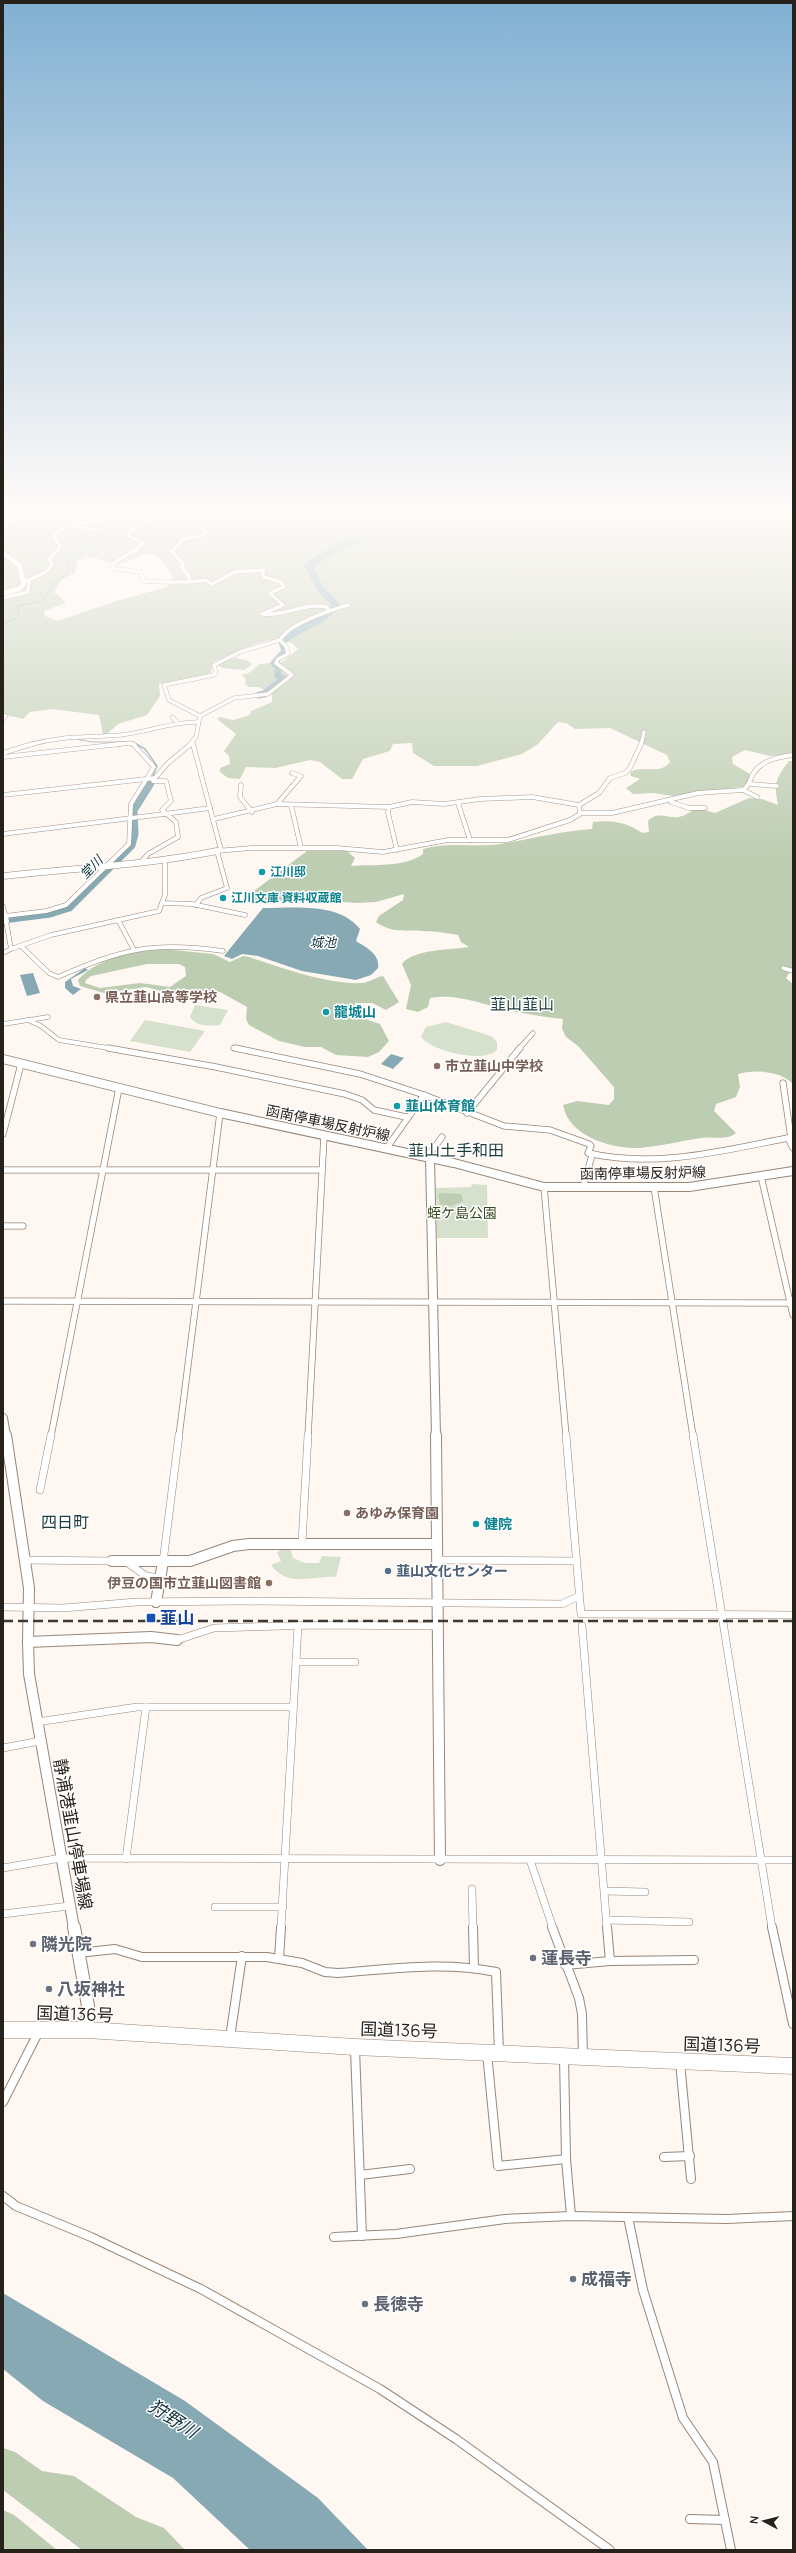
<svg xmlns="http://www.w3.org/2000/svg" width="796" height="2553" font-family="Manrope,'Noto Sans JP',sans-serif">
  <rect width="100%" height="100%" fill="#fff7f1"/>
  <!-- green -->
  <g fill="#d6e1cd">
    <path d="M195 1005 228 1010 220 1025C210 1026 196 1027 190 1017Z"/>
    <path d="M145 1020 205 1031 190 1052 130 1041Z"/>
    <path d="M446 1022 491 1036 497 1042V1050C484 1064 431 1051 421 1037L426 1027Z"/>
    <path d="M472 1184 487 1185 488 1238H437L436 1188 471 1187Z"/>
    <path d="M281 1549 291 1550 293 1558 305 1563H319L322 1556 341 1557 336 1577C313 1575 289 1589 271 1565L281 1561 277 1553Z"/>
  </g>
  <!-- forest -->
  <g fill="#bdcdb1" fill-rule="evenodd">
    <path d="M3 505H793V754L770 756 745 750 732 757 733 764 750 774 747 785 741 787 674 796 653 793 633 794 626 788 640 779 631 776 630 772C644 764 659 776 670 762L667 755 610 728 575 729 566 723 558 722 538 744 522 754 477 766H434L413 753 412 743 393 744 390 751 363 759 352 779H342L320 762 310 760 275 768 246 767 240 779 228 778 220 772V768L230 764 229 756 224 751 236 734 217 719 220 717 233 720 250 715 251 711 272 702V695L259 687H249L245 684 246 680 242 675 251 672 259 664 282 662 298 649C279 625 236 654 213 662L211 673 159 684 160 696 147 715 118 724 107 734H103L99 715 52 709 30 712 23 719 3 714ZM146 554C161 554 166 565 173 577L167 587 116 601 58 621 45 616 44 611 66 603 54 592C59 582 63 576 75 574L77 561 93 557 117 565Z"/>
    <path d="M236 658 246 660 252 664 245 670 222 668 218 666 227 659Z"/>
    <path d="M789 761H793V967L786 978 793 984V1084C781 1071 755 1069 738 1074L740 1087 736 1097 716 1104 714 1111 736 1133C726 1141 714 1136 701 1138 681 1141 661 1146 640 1148 612 1149 569 1137 563 1105L577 1101 609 1105 614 1099V1087L578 1046 566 1037 562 1029 563 1019C545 1017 526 1014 508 1010 481 1004 457 993 430 998L428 1007 418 1012 406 1009 411 985 402 964C413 949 451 950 469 947L461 942 458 935C446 933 434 931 422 931 405 930 391 933 376 922L379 916 403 900 404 894 376 902 357 903 302 899 251 903 250 894 307 851H347L355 858 351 866C375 864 403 868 423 854V849C449 841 475 848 500 844 531 839 561 831 592 829L593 822C612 820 626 822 642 833L649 832 648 821C659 809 670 821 682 816 687 815 692 810 697 808L715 813 749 798 762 799 778 805C774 783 775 779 789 761Z"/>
    <path d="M164 949 213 954 230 962 243 956 249 957C280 967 329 985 362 983 368 983 376 977 383 976L399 1002 386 1010 372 1003H355L356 1016 380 1024 389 1041 379 1052 368 1057 336 1055 321 1047H305L279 1041 249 1025 246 1019 247 1007 220 992 209 991 183 997 146 987 104 993 80 986 78 980C98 957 135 951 164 949ZM147 964H179L185 967 186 976 170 987 140 983 100 988 85 983 86 980 91 976Z"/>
    <path d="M444 1193 461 1194 463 1201 452 1206 440 1205 438 1194Z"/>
    <path d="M3 2448 15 2452 42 2471 74 2476 136 2517 164 2528 185 2550H82L3 2490Z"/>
    <path d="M3 2510 14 2515 57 2550H3Z"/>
  </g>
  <!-- water -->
  <g fill="#86a9b3">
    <path d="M263 908C295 908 339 902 360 929L356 941C367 948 380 954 378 968L371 975 356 980 302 971 258 956 242 954 232 959 224 956Z"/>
    <path d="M85 968 88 970 71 979 73 986 81 989 73 995 65 988V982Z"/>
    <path d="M33 973 40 993 27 996 20 975Z"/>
    <path d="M391 1054 404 1058 393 1069 381 1064Z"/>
    <path d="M3 2293 185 2401 318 2498 368 2550H250L173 2478 43 2401 3 2369Z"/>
  </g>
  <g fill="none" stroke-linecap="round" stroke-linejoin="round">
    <!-- stream-far1 -->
    <g stroke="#86a9b3" stroke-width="1">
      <path d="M3 623 15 619 19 614 17 606 42 601 55 582 67 573 70 559 79 555 83 549 78 538 119 518 162 511 172 505"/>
      <path d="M77 739 92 742H130L139 745"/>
    </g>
    <!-- stream -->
    <path stroke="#86a9b3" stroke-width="1.5" d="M136 744 145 749 157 766 150 783"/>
    <!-- river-far1 -->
    <path stroke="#86a9b3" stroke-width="7" d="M259 695 264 694 284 679 278 676V667L274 663 285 651 282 642C298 626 324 624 336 604L322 591 308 566 333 550 356 540"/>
    <!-- river -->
    <path stroke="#86a9b3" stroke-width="9" d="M3 919 50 913 69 907 131 845 134 834 133 810 150 783"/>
    <!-- street-far4 casing -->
    <g stroke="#978779" stroke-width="4.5">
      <g id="street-far4">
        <path d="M188 505 187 510C168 516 139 518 127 535L143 543C135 554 121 556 112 565L113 568 140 572 144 581C156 582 196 583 205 580L212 584 235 572 264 570 262 573 264 577 281 582 284 587 270 593 283 605 262 614C285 617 304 602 327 607L328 610"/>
        <path d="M74 527 98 530"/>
        <path d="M29 580 46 572 52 565 49 559 60 547 54 535 70 525 97 520 123 510 165 505"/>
        <path d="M189 580V576L182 568 183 564 172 551 183 539 204 535 206 532 204 527 210 520 229 509 216 505"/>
        <path d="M3 598 28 592 29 581 25 580"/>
        <path d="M3 715 6 716 3 719"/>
        <path d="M200 716 169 700 164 685 214 675 216 673 214 665 240 652 280 640C290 623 329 611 348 605"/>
        <path d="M172 717 178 723"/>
        <path d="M192 742 193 745"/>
        <path d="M29 745C63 735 87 738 121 735 147 732 171 722 197 722"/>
        <path d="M111 745 131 743 135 745"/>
        <path d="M189 745 196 737 200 716 234 698 268 694 292 675 276 663 278 659 288 654 286 646 280 640"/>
        <path d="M641 745 644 732"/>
      </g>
    </g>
    <!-- street-far3 casing -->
    <g stroke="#978779" stroke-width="5">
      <g id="street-far3">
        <path d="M193 744 221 850"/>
        <path d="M3 753 32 744"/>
        <path d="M3 757 120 744"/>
        <path d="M750 784 777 786"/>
        <path d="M241 785 240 797 252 812"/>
        <path d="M743 790 757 797"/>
        <path d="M3 795 155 778 168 763 191 744"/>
        <path d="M671 802 689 808H705"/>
        <path d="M458 803 470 840"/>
        <path d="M277 804 301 776 292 773"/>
        <path d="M291 805 301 848"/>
        <path d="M389 807 388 813 397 850"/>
        <path d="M580 813H612L698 793 743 790C749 786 750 780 753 774 761 760 779 757 793 755"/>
        <path d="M164 814 210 808"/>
        <path d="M214 819 277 804 389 807 412 802 444 804 480 799 532 797 579 805 599 793 610 778 625 773 630 768 641 744"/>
        <path d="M3 834 164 814"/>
        <path d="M141 862 148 854 178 837 176 822 162 810 171 801 166 781H153L155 778"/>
        <path d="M162 903 192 904 245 915"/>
        <path d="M196 905 201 898 227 888 217 851 251 848H337L383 852 448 840H508L570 820 580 814 579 805"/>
        <path d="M3 906 5 916 46 911 66 905 129 844 131 804 154 767 133 744"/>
        <path d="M118 920 133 948"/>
        <path d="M22 947 49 973 58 977C123 949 152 941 223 951"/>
        <path d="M11 949 51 935 159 911 165 895V861"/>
        <path d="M3 953 11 949 6 921"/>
        <path d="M783 968 793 971"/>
        <path d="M28 1020 41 1026 59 1040 114 1049"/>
        <path d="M3 1024 48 1017"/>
        <path d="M233 1048 240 1049"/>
        <path d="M519 1049 533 1033"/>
      </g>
    </g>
    <!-- street-far2 casing -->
    <g stroke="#978779" stroke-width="7">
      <g id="street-far2">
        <path d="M108 1048 216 1067 345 1094 362 1100 374 1110 406 1117"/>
        <path d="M235 1048 360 1074 424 1095 504 1126 550 1130 589 1144 591 1146 588 1153C657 1169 725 1150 793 1137"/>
        <path d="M783 1083 791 1138"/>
        <path d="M467 1113 520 1048"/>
        <path d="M3 1134 21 1064"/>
        <path d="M788 1138 793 1148"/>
        <path d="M386 1149 424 1095"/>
        <path d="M427 1157 442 1137"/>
        <path d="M3 1170H321"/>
        <path d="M761 1176 793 1315"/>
        <path d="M544 1187 566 1436"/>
        <path d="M654 1187 693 1436"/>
        <path d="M583 1188 592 1155"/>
        <path d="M3 1226H23"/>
        <path d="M3 1301 793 1303"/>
        <path d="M51 1436 119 1088"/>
        <path d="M179 1436 220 1113"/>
        <path d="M308 1436 324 1136"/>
      </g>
    </g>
    <!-- street-far1 casing -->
    <g stroke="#978779" stroke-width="8">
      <g id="street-far1">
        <path d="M566 1435 581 1614 793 1615"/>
        <path d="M693 1435 772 1928"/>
        <path d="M40 1490 51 1435"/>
        <path d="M302 1543 308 1435"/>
        <path d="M24 1560 112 1561"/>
        <path d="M437 1560 575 1561"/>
        <path d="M125 1561 146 1576 160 1578"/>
        <path d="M163 1562 179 1435"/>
        <path d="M3 1607 63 1608 137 1602 241 1601 562 1604 579 1596"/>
        <path d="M582 1626 607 1928"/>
        <path d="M177 1640 214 1628 319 1625 439 1626"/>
        <path d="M296 1662H355"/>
        <path d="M37 1722 137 1707H292"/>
        <path d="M3 1748 40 1741"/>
        <path d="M126 1859 146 1707"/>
        <path d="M530 1860 553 1928"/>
        <path d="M3 1868 61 1858 793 1860"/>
        <path d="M472 1889 473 1928"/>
        <path d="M605 1891 645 1892"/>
        <path d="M215 1907H283"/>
        <path d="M3 1914 69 1906"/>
        <path d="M607 1920 689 1922"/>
        <path d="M281 1928 298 1626"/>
      </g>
    </g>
    <!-- street casing -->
    <g stroke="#978779" stroke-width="10">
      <g id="street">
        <path d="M473 1927 474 1968"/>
        <path d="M552 1927 579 1998 582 2014 583 2055"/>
        <path d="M772 1927 793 2024"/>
        <path d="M78 1953 115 1949 142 1957H267L302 1963 325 1972 338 1973C391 1969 443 1961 496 1972L499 2052"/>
        <path d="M279 1959 281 1927"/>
        <path d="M610 1961 694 1960"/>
        <path d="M565 1965 610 1961 607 1927"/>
        <path d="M230 2038 242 1956"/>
        <path d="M355 2049 362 2236"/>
        <path d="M487 2053 498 2166 566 2159"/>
        <path d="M564 2057 566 2159 571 2216"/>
        <path d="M680 2062 691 2179"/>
        <path d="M3 2102 39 2031"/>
        <path d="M664 2157 690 2156"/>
        <path d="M360 2175 410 2169"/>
        <path d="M3 2196 16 2206 91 2237 201 2289 380 2389 456 2439 610 2550"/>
        <path d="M628 2217 643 2290 683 2418 713 2462 731 2550"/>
        <path d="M334 2237 396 2234 505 2219 571 2216 727 2219 793 2216"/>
        <path d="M690 2519 725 2520"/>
      </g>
    </g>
    <!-- secondary-far4 casing -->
    <g stroke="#978779" stroke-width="6">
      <g id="secondary-far4">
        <path d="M3 526 32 505"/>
        <path d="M3 553 19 565 24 584 19 589 3 593"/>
      </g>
    </g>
    <!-- secondary-far3 casing -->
    <g stroke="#978779" stroke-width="7">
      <g id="secondary-far3">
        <path d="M3 876C74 868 147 865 217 851"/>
        <path d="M5 916 6 921"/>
      </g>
    </g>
    <!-- secondary-far2 casing -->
    <g stroke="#978779" stroke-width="10">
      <g id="secondary-far2">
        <path d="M3 1059 220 1113 454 1163 544 1187H689L793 1171"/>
        <path d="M430 1158 436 1436"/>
        <path d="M3 1418 6 1436"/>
      </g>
    </g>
    <!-- secondary-far1 casing -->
    <g stroke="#978779" stroke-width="12">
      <g id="secondary-far1">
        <path d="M6 1435 29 1588 28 1642 151 1637 177 1640"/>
        <path d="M436 1435 440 1860"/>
        <path d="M112 1561H190L233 1546 249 1544H437"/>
        <path d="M156 1602 163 1562"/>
        <path d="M28 1642 29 1674 74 1928"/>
      </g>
    </g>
    <!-- secondary casing -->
    <g stroke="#978779" stroke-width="14">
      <path id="secondary" d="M74 1927 88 2006 87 2030"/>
    </g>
    <!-- highway casing -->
    <g stroke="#978779" stroke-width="17">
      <path id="highway" d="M3 2030H87L355 2047 793 2066"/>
    </g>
    <!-- street-far4 -->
    <use href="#street-far4" stroke="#fff" stroke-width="3.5"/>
    <!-- street-far3 -->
    <use href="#street-far3" stroke="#fff" stroke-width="4"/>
    <!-- street-far2 -->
    <use href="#street-far2" stroke="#fff" stroke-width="5.5"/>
    <!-- street-far1 -->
    <use href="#street-far1" stroke="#fff" stroke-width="7"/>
    <!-- street -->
    <use href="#street" stroke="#fff" stroke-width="8"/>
    <!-- secondary-far4 -->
    <use href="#secondary-far4" stroke="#fff" stroke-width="5"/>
    <!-- secondary-far3 -->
    <use href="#secondary-far3" stroke="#fff" stroke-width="6"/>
    <!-- secondary-far2 -->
    <use href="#secondary-far2" stroke="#fff" stroke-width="8"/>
    <!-- secondary-far1 -->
    <use href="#secondary-far1" stroke="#fff" stroke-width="10"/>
    <!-- secondary -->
    <use href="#secondary" stroke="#fff" stroke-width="12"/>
    <!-- highway -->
    <use href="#highway" stroke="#fff" stroke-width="16"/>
    <!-- rail -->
    <path stroke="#3e3832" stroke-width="2.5" stroke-dasharray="10 5" stroke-linecap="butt" d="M3 1621H793"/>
  </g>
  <!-- sky -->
  <linearGradient id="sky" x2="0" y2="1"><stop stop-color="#81b0d3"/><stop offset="0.59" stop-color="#fffbf9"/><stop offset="1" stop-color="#fffbf9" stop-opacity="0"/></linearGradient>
  <rect width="796" height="863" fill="url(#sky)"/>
  <!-- markers -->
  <g fill="#0f9aa8" stroke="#fff" stroke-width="1.5">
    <circle cx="262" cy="872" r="4"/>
    <circle cx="223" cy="898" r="4"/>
    <circle cx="326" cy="1012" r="4"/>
    <circle cx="397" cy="1106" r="4"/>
    <circle cx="476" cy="1524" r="4"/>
  </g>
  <g fill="#8d6e63" stroke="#fff" stroke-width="1.5">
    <circle cx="97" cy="997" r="4"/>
    <circle cx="437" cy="1066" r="4"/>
    <circle cx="347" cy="1513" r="4"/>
    <circle cx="269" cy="1583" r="4"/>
  </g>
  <circle fill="#5c6f8a" stroke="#fff" stroke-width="1.5" cx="388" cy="1571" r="4"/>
  <rect fill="#1a4fb4" stroke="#fff" stroke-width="1.5" x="146" y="1613" width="10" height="10" rx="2"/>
  <g fill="#6b7280" stroke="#fff" stroke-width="1.5">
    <circle cx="33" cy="1944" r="4"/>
    <circle cx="533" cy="1958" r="4"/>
    <circle cx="49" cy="1989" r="4"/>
    <circle cx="573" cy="2279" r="4"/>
    <circle cx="365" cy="2304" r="4"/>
  </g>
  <g text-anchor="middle" stroke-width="3" stroke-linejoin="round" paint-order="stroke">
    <!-- far-culture labels -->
    <g font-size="12" font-weight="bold" fill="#0d838f" stroke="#fff" text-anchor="start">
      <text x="270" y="876">江川邸</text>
      <text x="231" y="902">江川文庫 資料収蔵館</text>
    </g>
    <!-- far-water labels -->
    <g font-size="13" font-style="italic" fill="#0f323b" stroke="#fff">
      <text transform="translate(91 867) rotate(-46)" y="5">堂川</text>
      <text x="323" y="947">城池</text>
    </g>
    <!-- education labels -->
    <g font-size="14" font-weight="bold" fill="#785e54" stroke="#fff" text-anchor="start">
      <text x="105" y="1002">県立韮山高等学校</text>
      <text x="445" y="1071">市立韮山中学校</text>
      <text x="355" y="1518">あゆみ保育園</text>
      <text x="261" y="1588" text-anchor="end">伊豆の国市立韮山図書館</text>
    </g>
    <!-- culture labels -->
    <g font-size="14" font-weight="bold" fill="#0d838f" stroke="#fff" text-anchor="start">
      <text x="334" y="1017">龍城山</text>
      <text x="405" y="1111">韮山体育館</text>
      <text x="484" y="1529">健院</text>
    </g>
    <!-- street labels -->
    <g font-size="14" fill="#27211b" stroke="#fff">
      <text transform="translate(328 1123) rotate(12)" y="5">函南停車場反射炉線</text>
      <text transform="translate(643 1173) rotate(-1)" y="5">函南停車場反射炉線</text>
    </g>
    <!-- park labels -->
    <g font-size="14" fill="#354b20" stroke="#fff">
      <text x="462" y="1218">蛭ケ島公園</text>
    </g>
    <!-- service labels -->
    <g font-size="14" font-weight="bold" fill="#4e5e75" stroke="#fff" text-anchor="start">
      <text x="396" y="1576">韮山文化センター</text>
    </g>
    <!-- quarter labels -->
    <g font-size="16" fill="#1c3e3c" stroke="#fff">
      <text x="522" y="1010">韮山韮山</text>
      <text x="456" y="1156">韮山土手和田</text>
      <text x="65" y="1528">四日町</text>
    </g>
    <!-- near-transit labels -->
    <g font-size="17" font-weight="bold" fill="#164399" stroke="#fff" text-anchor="start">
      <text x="160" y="1624">韮山</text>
    </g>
    <!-- near-street labels -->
    <g font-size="17" fill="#27211b" stroke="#fff">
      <text transform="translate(73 1834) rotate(80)" y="6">静浦港韮山停車場線</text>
      <text transform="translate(75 2014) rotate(2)" y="6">国道136号</text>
      <text transform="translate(399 2030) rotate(2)" y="6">国道136号</text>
      <text transform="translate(722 2045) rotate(2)" y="6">国道136号</text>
    </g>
    <!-- near-worship labels -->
    <g font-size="17" font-weight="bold" fill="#5b616d" stroke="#fff" text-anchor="start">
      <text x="41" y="1950">隣光院</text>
      <text x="541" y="1964">蓮長寺</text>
      <text x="57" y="1995">八坂神社</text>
      <text x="581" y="2285">成福寺</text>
      <text x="373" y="2310">長徳寺</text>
    </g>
    <!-- near-water labels -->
    <g font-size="18" font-style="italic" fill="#0f323b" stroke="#fff">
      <text transform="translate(173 2419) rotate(33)" y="6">狩野川</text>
    </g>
  </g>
  <!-- border -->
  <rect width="796" height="2553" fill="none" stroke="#27211b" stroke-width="8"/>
  <!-- north arrow -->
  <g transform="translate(764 2521) rotate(277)" stroke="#ffffff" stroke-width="3" paint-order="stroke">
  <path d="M0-3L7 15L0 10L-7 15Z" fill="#27211b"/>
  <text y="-6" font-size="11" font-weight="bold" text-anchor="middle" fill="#27211b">N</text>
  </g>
</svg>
